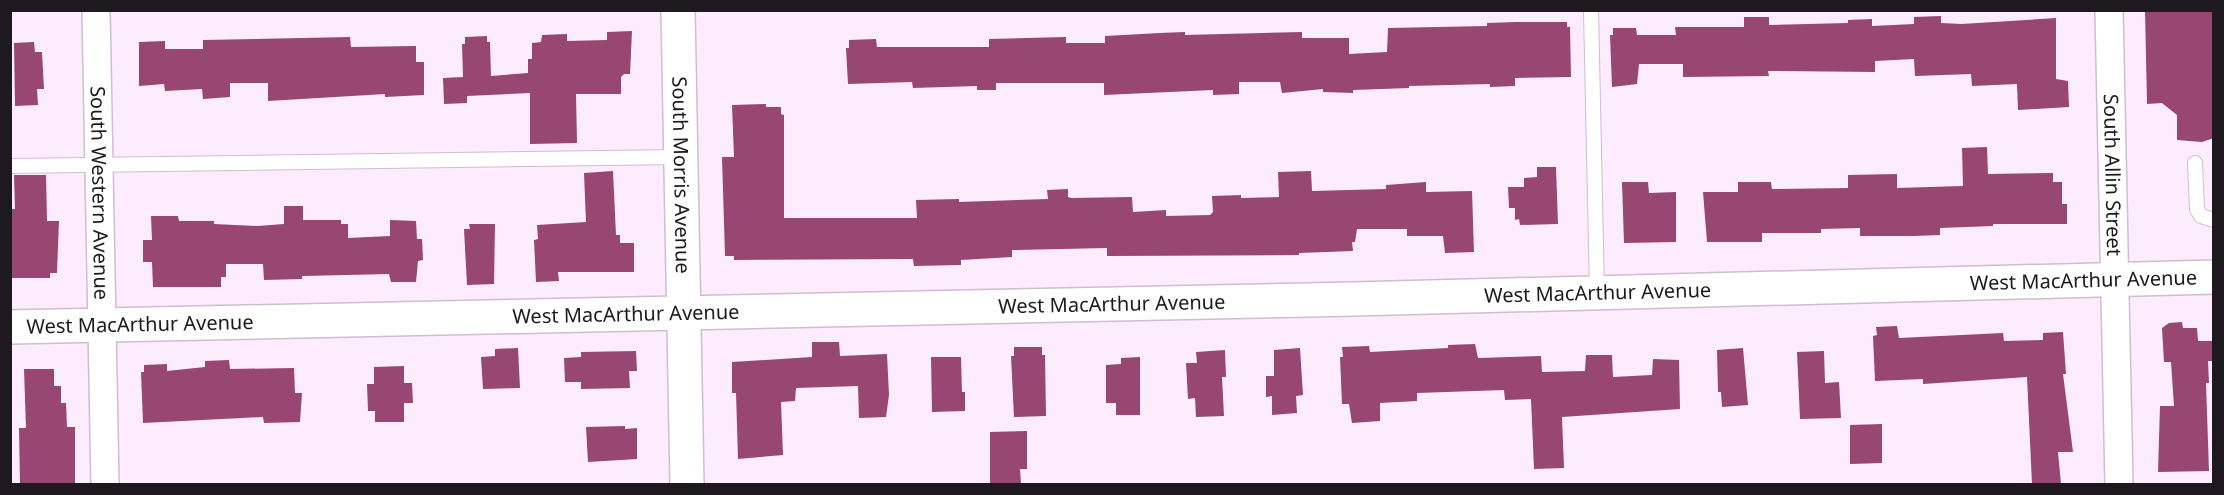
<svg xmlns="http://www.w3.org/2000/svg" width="2224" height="495" font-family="'Noto Sans',sans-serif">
  <rect width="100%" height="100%" fill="#fcecfd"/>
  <!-- building -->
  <g fill="#984672">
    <path d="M2145 10H2214V138L2202 142 2177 140V115L2162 103 2147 104Z"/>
    <path d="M1941 16V23L1962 24 2056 18V79L2068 81 2069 107 2018 110 2017 84 1972 86 1971 74 1915 76 1914 59 1875 61V72L1768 71 1769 76 1683 77V64H1639L1637 84 1612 87 1610 35H1613V28H1636L1637 35H1676L1675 27H1744V17H1769V25L1848 23V20L1872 19V26L1914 24V17Z"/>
    <path d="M1516 22H1567V27H1570L1571 77 1515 78V86L1490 87V84L1409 86V88L1353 90V93L1323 92V89L1282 93 1280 82H1239V94L1213 95V90L1104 95V83H996V90H977V86L913 88 912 82 848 84 846 48H849V40L876 39 877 47H989V39L1066 37V43H1105V36L1160 33 1185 32V35L1302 32V38H1349V54L1387 52 1388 28 1487 26V23Z"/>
    <path d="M632 31 630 74H624L621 77V94H576L577 143 530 144V93L467 96V103L444 104 443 78 463 77 462 44H465V37L487 36V42H490L491 76 528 73V59H532V43L541 42 542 35 567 34V41L607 40V32Z"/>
    <path d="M350 37 351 47 416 46V62H424V95L385 97V94L268 101V83H230V97L203 99 202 89 165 91 164 84 139 86V42L165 41V49H203V40Z"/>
    <path d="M34 42 35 52H42L44 89H37L38 105 15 106 14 43Z"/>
    <path d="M766 104V107H781V114L784 115V218H917L916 200 959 199V202L1048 199 1047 190 1068 189V197L1071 198 1132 197 1133 212 1166 210V216L1210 215 1213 212 1212 196 1241 195V198L1279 197 1278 172 1311 171 1312 191 1386 189V185L1426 182V192L1472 191 1474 252 1445 253 1443 236H1407V229H1357L1355 242H1352L1353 251 1299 253V255L1107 256V248L1015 250H1012V257L961 260V265L914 266 913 259 734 260V256H725L722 157H734L732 105Z"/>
    <path d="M1987 147 1988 174 2053 173V182H2062V204H2067V224H1993V226L1940 228V235L1914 236H1860V228L1821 229V233H1762V242H1707L1703 192H1738V182H1771L1772 189 1848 188V175L1897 174V188L1963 186 1962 148Z"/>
    <path d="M1537 167H1556L1558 224 1520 225 1519 219 1515 220V208H1509L1508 187H1524V178L1537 177Z"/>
    <path d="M613 171 616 235H620V243H634V272H558L559 281 536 282 534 240 538 239 537 225 586 222 584 173Z"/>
    <path d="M14 175H46L47 221H59L57 273H50V278H10V209H15Z"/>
    <path d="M1622 182H1648L1649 193 1676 192V242L1624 243Z"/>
    <path d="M284 206H303V220H341V224H348V238L390 236V220L416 221 417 239H422L423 260 418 261 416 282H391L389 274 302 276V279L264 280 263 264H226V277H221V287H153L152 262H143V240H152L151 216H178L179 221H214V224L258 226 284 224Z"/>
    <path d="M469 224H495L494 284 467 285 464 229H470Z"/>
    <path d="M2182 322 2183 328H2197L2198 341H2214V361H2208L2209 383H2206L2209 471 2158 472 2160 406H2174L2171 362H2164L2162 328 2169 323Z"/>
    <path d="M1897 326 1899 338 2003 333 2004 341 2043 340V333L2063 332 2066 374H2063L2073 452H2058L2061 484H2032L2027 377 1923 384V379L1875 381 1873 336 1877 335 1876 327Z"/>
    <path d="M812 342H839L840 356 887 354 889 395 886 417 859 418 858 386 796 388 795 401 781 402 783 455 738 459 736 393H732V362L812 357Z"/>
    <path d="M1475 344 1478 358 1541 356 1542 372 1585 371 1586 355H1612L1613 377 1652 375 1653 359 1679 360 1680 409 1562 417 1564 468 1534 469 1531 399 1505 400 1504 390 1417 393V401L1380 403V421L1352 423 1349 404H1342L1340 357H1343L1342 347 1369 346 1370 352 1448 348V345Z"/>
    <path d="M1014 347H1042V355H1045L1046 416 1014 417 1011 356H1014Z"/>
    <path d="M518 348 520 388 483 389 481 357 495 356V349Z"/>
    <path d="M1300 348 1303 395 1296 396 1297 413 1272 415V396L1266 397V376H1274V350Z"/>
    <path d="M1743 348 1748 405 1722 407 1721 392H1718L1717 350Z"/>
    <path d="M1225 350 1226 377H1222L1224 416 1196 417 1195 398 1188 399 1186 363H1197L1196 352Z"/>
    <path d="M636 351 637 371H629L630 388 581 389V382H565L564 358 581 357V352Z"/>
    <path d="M1824 351 1825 383 1839 382 1841 418 1800 419 1797 352Z"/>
    <path d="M931 357H961L962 392H965V411L932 412Z"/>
    <path d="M1140 357V415H1116V403H1106V365L1121 364V358Z"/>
    <path d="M229 360 230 369 294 368 295 393H302L300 422 264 423 263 417 143 423 141 372H144V365L167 364V371L205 367V361Z"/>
    <path d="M404 366V383H412L413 403H404V422H375V411H368L367 384H374V367Z"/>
    <path d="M24 369H54V386H61V403H66L67 427H75V484H20L19 428H26Z"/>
    <path d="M1882 424V463L1850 464V425Z"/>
    <path d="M625 426V429L637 428V459L588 462 586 427Z"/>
    <path d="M1027 431V469H1020L1021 484H990V432Z"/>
  </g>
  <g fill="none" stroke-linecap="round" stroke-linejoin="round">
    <!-- service casing -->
    <g stroke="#d0bdd1" stroke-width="16">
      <g id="service">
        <path d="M1591 10 1597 292"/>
        <path d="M2195 163 2197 209 2201 216 2214 220"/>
        <path d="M10 166 681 157"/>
      </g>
    </g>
    <!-- minor casing -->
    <g stroke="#d0bdd1" stroke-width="30">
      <g id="minor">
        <path id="s1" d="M96 10 105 484"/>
        <path id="s2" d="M2109 10 2119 484"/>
      </g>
    </g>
    <!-- secondary casing -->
    <g stroke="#d0bdd1" stroke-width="36">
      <g id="secondary">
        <path id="s3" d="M678 10 687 484"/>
        <path id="s4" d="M10 327 1354 299 2214 277"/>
      </g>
    </g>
    <!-- service -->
    <use href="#service" stroke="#fff" stroke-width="14"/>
    <!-- minor -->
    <use href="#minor" stroke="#fff" stroke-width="27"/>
    <!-- secondary -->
    <use href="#secondary" stroke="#fff" stroke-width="33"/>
  </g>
  <g text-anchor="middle" stroke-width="6" stroke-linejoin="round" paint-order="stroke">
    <!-- street labels -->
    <g font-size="20" fill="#1e181f" stroke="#fcecfd">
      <text dy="7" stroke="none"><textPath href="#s3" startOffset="165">South Morris Avenue</textPath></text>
      <text dy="7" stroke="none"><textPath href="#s2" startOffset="165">South Allin Street</textPath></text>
      <text dy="7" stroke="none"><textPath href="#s1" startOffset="183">South Western Avenue</textPath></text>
      <text dy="7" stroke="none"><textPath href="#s4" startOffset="2074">West MacArthur Avenue</textPath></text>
      <text dy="7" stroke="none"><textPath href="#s4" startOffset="1588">West MacArthur Avenue</textPath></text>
      <text dy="7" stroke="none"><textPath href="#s4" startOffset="1102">West MacArthur Avenue</textPath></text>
      <text dy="7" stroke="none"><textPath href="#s4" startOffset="616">West MacArthur Avenue</textPath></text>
      <text dy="7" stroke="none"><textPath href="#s4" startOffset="130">West MacArthur Avenue</textPath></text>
    </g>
  </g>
  <!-- border -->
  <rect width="2224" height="495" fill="none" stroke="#1e181f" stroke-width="24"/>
</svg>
